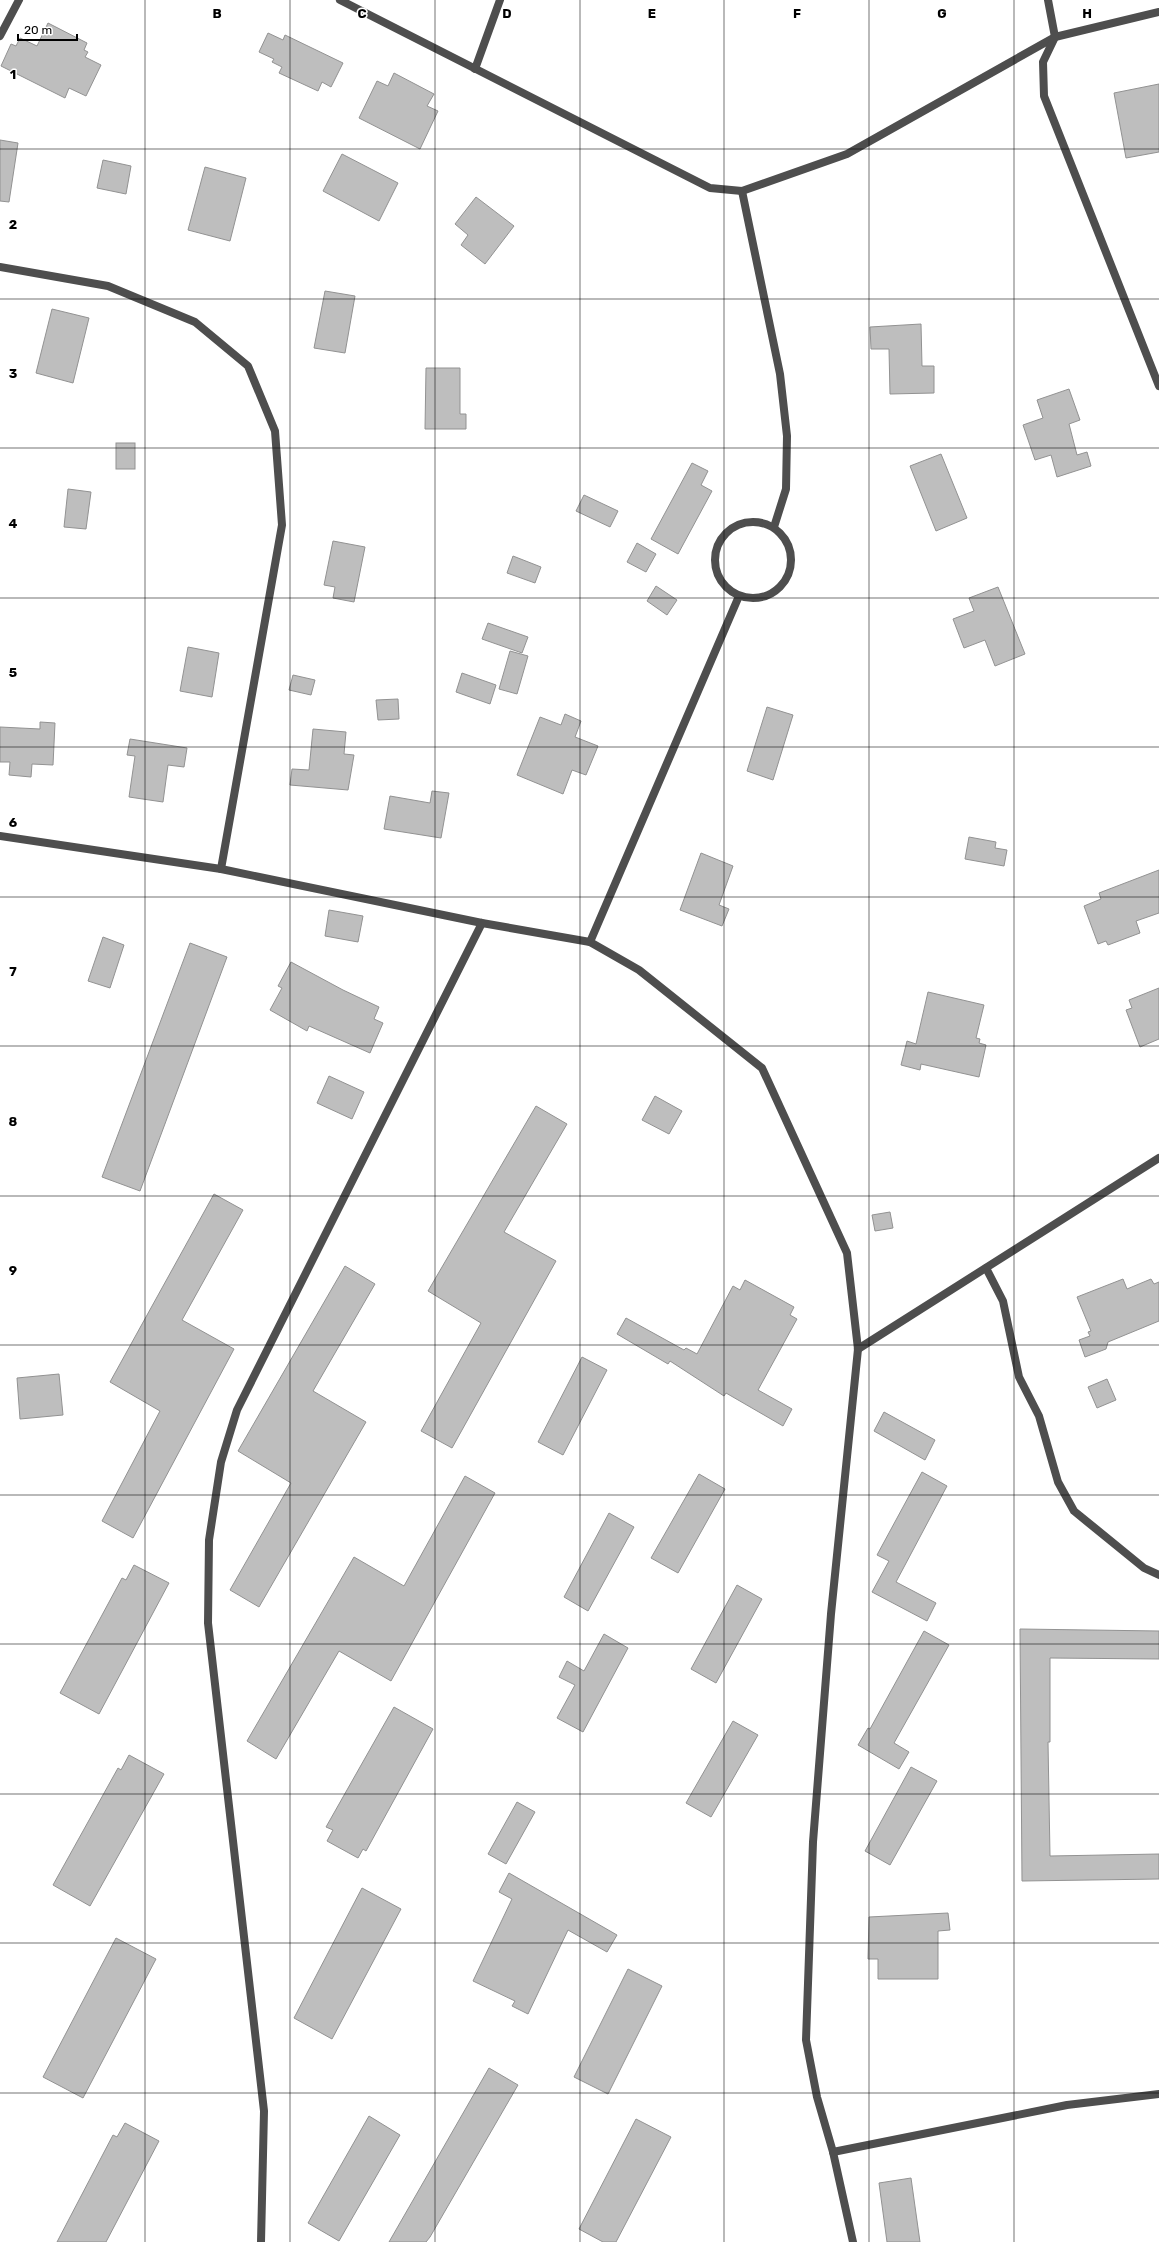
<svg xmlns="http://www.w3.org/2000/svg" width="1159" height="2242" font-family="Rubik,sans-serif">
  <rect width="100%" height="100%" fill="#fff"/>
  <!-- building -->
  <g fill="#bebebe" stroke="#929292">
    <path d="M48 23 87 43 84 50 88 52 85 57 101 65 86 96 69 88 65 98 1 66 11 44 16 46 20 38 37 46Z"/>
    <path d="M268 33 283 40 285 35 343 63 331 87 322 82 318 91 279 73 282 67 272 62 274 59 259 52Z"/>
    <path d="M394 73 434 94 427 106 438 111 420 149 359 118 377 81 388 86Z"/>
    <path d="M1159 84V152L1126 158 1114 93Z"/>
    <path d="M0 140 18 143 9 202 0 201Z"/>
    <path d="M342 154 398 183 379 221 323 191Z"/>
    <path d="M103 160 131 166 126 194 97 188Z"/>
    <path d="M205 167 246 178 230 241 188 230Z"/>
    <path d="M476 197 514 226 485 264 461 245 468 235 455 224Z"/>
    <path d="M325 291 355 296 345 353 314 348Z"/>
    <path d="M52 309 89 318 73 383 36 373Z"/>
    <path d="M921 324 922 366H934V393L890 394 889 349H871L870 327Z"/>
    <path d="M426 368H460V414H466V429H425Z"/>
    <path d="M1069 389 1080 420 1069 424 1077 455 1087 452 1091 466 1057 477 1051 455 1035 460 1023 425 1043 418 1037 400Z"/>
    <rect x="116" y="443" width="19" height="26"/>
    <path d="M941 454 967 518 936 531 910 466Z"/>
    <path d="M692 463 708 471 701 485 712 491 678 554 651 539Z"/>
    <path d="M68 489 91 492 86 529 64 527Z"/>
    <path d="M584 495 618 511 610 527 576 511Z"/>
    <path d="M333 541 365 547 354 602 333 598 335 587 324 585Z"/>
    <path d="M637 543 656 554 646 572 627 562Z"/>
    <path d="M513 556 541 567 535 583 507 573Z"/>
    <path d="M656 586 677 600 667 615 647 601Z"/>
    <path d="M998 587 1025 654 995 666 985 640 964 648 953 619 974 611 969 598Z"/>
    <path d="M488 623 528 637 522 653 482 639Z"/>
    <path d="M188 647 219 653 212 697 180 691Z"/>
    <path d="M510 651 528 656 517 694 499 689Z"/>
    <path d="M462 673 496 685 490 704 456 692Z"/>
    <path d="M293 675 315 680 311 695 289 690Z"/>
    <path d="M398 699 399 719 378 720 376 700Z"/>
    <path d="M767 707 793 715 773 780 747 771Z"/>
    <path d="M565 714 581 721 575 737 598 746 586 775 572 770 563 794 517 775 540 717 561 725Z"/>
    <path d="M40 722 55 723 53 765 32 764 31 777 9 775 10 762H0V727L40 729Z"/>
    <path d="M313 729 346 732 344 754 354 755 348 790 290 785 292 769 309 770Z"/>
    <path d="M130 739 187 748 184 767 168 765 163 802 129 797 135 756 127 755Z"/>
    <path d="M432 791 449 793 441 838 384 829 390 796 430 803Z"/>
    <path d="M969 837 996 842 995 848 1007 850 1004 866 965 859Z"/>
    <path d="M701 853 733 866 719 905 729 909 722 926 680 910Z"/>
    <path d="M1159 870V913L1136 921 1140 933 1108 945 1106 941 1098 944 1084 906 1101 899 1099 893Z"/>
    <path d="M329 910 363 916 358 942 325 936Z"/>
    <path d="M103 937 124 945 110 988 88 981Z"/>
    <path d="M190 943 227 957 140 1191 102 1177Z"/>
    <path d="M291 962 343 990 379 1007 374 1019 383 1023 370 1053 309 1026 307 1031 270 1010 282 988 278 986Z"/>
    <path d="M1159 988V1039L1140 1047 1126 1010 1132 1008 1129 1000Z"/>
    <path d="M928 992 984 1005 976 1038 980 1039 979 1043 986 1045 979 1077 921 1064 920 1070 901 1065 907 1041 916 1044Z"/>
    <path d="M329 1076 364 1092 352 1119 317 1103Z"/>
    <path d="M655 1096 682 1111 669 1134 642 1120Z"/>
    <path d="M536 1106 567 1124 504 1232 556 1261 452 1448 421 1431 481 1323 428 1291Z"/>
    <path d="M214 1194 243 1210 182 1320 234 1349 133 1538 102 1521 160 1411 110 1382Z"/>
    <path d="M890 1212 893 1228 875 1231 872 1215Z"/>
    <path d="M345 1266 375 1284 313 1391 366 1422 259 1607 230 1590 291 1483 238 1451Z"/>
    <path d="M1123 1279 1127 1289 1151 1279 1154 1284 1159 1282V1321L1108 1342 1106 1349 1085 1357 1079 1340 1090 1336 1088 1332 1091 1331 1077 1297Z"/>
    <path d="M745 1280 794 1307 790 1315 797 1319 758 1390 792 1409 783 1426 726 1393 724 1396 670 1361 668 1364 617 1334 626 1318 684 1350 686 1348 697 1354 733 1286 740 1290Z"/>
    <path d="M582 1357 607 1370 563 1455 538 1442Z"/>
    <path d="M59 1374 63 1415 20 1419 17 1378Z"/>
    <path d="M1107 1379 1116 1400 1097 1408 1088 1387Z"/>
    <path d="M884 1412 935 1440 925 1460 874 1431Z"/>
    <path d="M922 1472 947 1486 896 1582 936 1603 927 1621 872 1592 889 1561 877 1555Z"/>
    <path d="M699 1474 725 1489 678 1573 651 1558Z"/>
    <path d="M465 1476 495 1493 391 1681 339 1651 276 1759 247 1741 354 1557 404 1586Z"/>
    <path d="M609 1513 634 1527 588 1611 564 1597Z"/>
    <path d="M134 1565 169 1583 99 1714 60 1693 122 1578 126 1580Z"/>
    <path d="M737 1585 762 1599 716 1683 691 1669Z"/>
    <path d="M1020 1629 1159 1631V1659L1050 1658V1742H1048L1050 1856 1159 1854V1879L1022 1881Z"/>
    <path d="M924 1631 949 1645 894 1743 909 1752 899 1769 858 1745 868 1728 870 1729Z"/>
    <path d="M604 1634 628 1648 583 1732 557 1718 575 1685 559 1677 567 1661 584 1671Z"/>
    <path d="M394 1707 433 1729 366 1851 363 1849 358 1858 327 1841 333 1830 326 1827Z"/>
    <path d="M733 1721 758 1735 711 1817 686 1803Z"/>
    <path d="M129 1755 164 1774 90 1906 53 1885 118 1768 121 1770Z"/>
    <path d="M911 1767 937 1781 890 1865 865 1851Z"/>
    <path d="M517 1802 535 1812 506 1864 488 1854Z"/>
    <path d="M509 1873 617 1935 607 1952 568 1930 528 2014 512 2006 515 2001 473 1981 512 1899 499 1892Z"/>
    <path d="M362 1888 401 1909 332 2039 294 2018Z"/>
    <path d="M948 1913 950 1930 938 1931V1979H878V1959H868L869 1917Z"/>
    <path d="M116 1938 156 1959 83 2098 43 2077Z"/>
    <path d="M628 1969 662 1986 608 2094 574 2077Z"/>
    <path d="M489 2068 518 2085 430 2237 426 2242H389Z"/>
    <path d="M369 2116 400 2135 339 2241 308 2223Z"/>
    <path d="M636 2119 671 2137 616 2242H603L579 2229Z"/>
    <path d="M125 2123 159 2141 106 2242H57L113 2135 117 2137Z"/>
    <path d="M911 2178 920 2242H887L879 2183Z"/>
  </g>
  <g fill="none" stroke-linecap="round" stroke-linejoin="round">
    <!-- service -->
    <g stroke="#4e4e4e" stroke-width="8">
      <path d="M340 0 710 188 742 191 847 154 1055 37 1159 12"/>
      <path d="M1048 0 1055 37 1043 62 1044 96 1159 386"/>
      <path d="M0 36 19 0"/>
      <path d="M475 69 500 0"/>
      <path d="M742 191 780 374 787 436 786 489 774 527"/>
      <path d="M0 267 108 286 195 322 248 366 275 431 282 525 221 869"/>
      <circle cx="753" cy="560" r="38"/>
      <path d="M0 836 221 869 482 923 590 942 639 970 762 1068 847 1253 858 1349 831 1614 813 1842 806 2040 817 2097 833 2152 853 2242"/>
      <path d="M590 942 739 596"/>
      <path d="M986 1268 1003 1301 1019 1377 1039 1416 1058 1482 1074 1511 1144 1568 1159 1575"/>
      <path d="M858 1349 1159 1158"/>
      <path d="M833 2152 1067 2105 1159 2094"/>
      <path d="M261 2242 264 2111 208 1623 209 1540 221 1462 237 1410 482 923"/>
    </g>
  </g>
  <!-- grid -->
  <path fill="none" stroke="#000" stroke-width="1" stroke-opacity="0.55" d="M145 0V2242M290 0V2242M435 0V2242M580 0V2242M724 0V2242M869 0V2242M1014 0V2242M0 149H1159M0 299H1159M0 448H1159M0 598H1159M0 747H1159M0 897H1159M0 1046H1159M0 1196H1159M0 1345H1159M0 1495H1159M0 1644H1159M0 1794H1159M0 1943H1159M0 2093H1159"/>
  <g font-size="13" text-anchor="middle" font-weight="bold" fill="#000" stroke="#fff" stroke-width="3" stroke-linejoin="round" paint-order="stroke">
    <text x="217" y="18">B</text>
    <text x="362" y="18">C</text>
    <text x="507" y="18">D</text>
    <text x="652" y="18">E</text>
    <text x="797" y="18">F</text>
    <text x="942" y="18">G</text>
    <text x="1087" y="18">H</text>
    <text x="13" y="79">1</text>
    <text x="13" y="229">2</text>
    <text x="13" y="378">3</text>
    <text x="13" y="528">4</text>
    <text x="13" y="677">5</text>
    <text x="13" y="827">6</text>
    <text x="13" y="976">7</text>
    <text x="13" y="1126">8</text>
    <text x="13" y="1275">9</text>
  </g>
  <!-- scale -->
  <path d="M18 34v6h59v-6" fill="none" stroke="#000000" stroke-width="2"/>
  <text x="24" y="34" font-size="12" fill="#000000" stroke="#ffffff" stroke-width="3" paint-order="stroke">20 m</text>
</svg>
